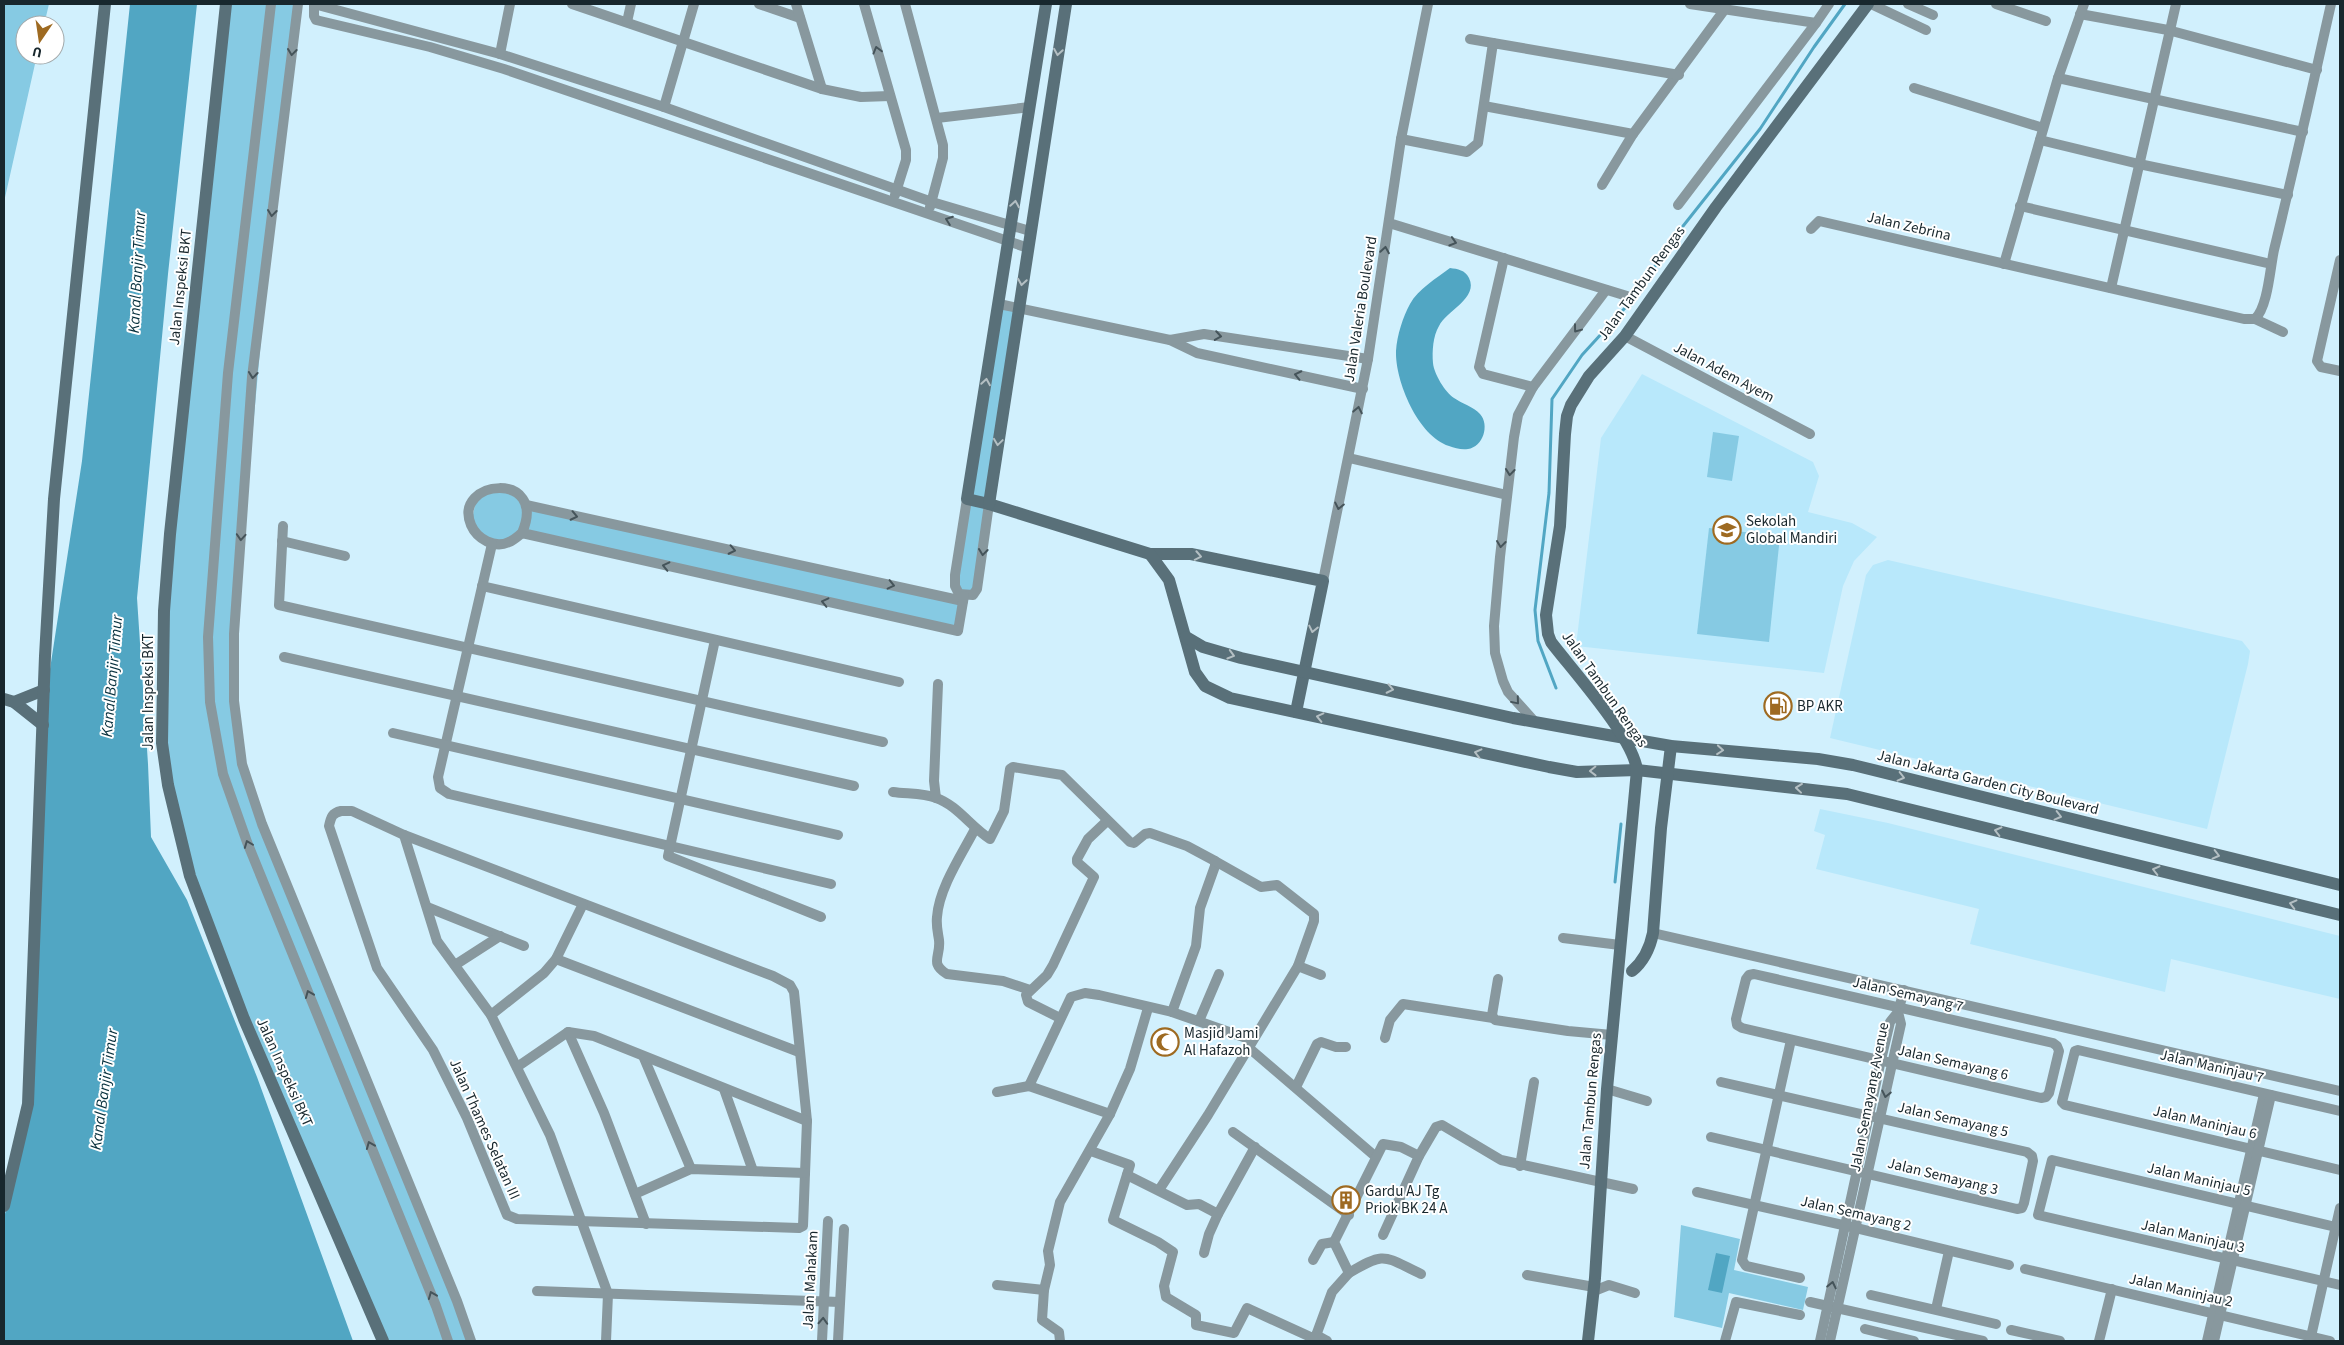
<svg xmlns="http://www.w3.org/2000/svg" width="2344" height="1345" font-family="'Source Sans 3',sans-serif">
  <rect width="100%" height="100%" fill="#d1f0fd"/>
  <!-- built -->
  <g fill="#b8e8fb">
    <path d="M1642 374 1813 462 1819 476 1808 512 1852 523 1877 537 1854 561 1843 586 1824 673 1576 646 1601 438Z"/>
    <path d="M1888 560 2242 641 2250 651 2248 664 2207 829 1830 738 1866 575 1873 565Z"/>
    <path d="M1820 809 1888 823 2340 936V999L2171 959 2165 992 1970 944 1979 909 1816 869 1825 835 1814 831Z"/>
  </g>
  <!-- green -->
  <g fill="#86cae3">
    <path d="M4 4H49L44 25H25V55H37L4 202Z"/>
    <path d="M227 4H298L274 199 234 634 242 764 471 1341H383L190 876 162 743 170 534Z"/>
    <path d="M999 304 1018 307 977 589 965 596 954 579Z"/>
    <path d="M1713 432 1739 436 1732 481 1707 477Z"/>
    <path d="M504 487 526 505 963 601 958 631 522 533 492 544 471 524 477 496Z"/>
    <path d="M1709 528 1780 536 1769 642 1697 634Z"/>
    <path d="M1681 1225 1740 1239 1734 1270 1808 1287 1803 1310 1729 1293 1722 1328 1674 1317Z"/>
  </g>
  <!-- water -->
  <g fill="#51a6c3">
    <path d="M130 4H197L168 274 137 598 148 764 151 837 187 900 257 1077 353 1341H4V1218L29 1114 46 695 82 461Z"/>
    <path d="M1450 268C1458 269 1465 270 1469 278 1479 298 1446 311 1439 326 1433 336 1432 351 1433 363 1434 374 1445 392 1454 398 1461 403 1474 407 1480 414 1490 425 1483 447 1468 449 1461 450 1455 448 1449 446 1418 436 1395 381 1396 351 1397 335 1403 317 1410 304 1418 289 1437 278 1450 268Z"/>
    <path d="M1716 1253 1730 1256 1722 1293 1708 1290Z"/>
  </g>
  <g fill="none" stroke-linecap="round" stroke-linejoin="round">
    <!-- stream -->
    <g stroke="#51a6c3" stroke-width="3">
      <path d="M1556 688 1538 641 1535 610 1549 493 1552 399 1582 355 1635 297 1672 240 1760 129 1814 47 1845 4"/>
      <path d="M1615 882 1621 824"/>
    </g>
    <!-- street -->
    <g stroke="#88989e" stroke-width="10">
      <path d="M271 4 228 373 208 637 210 702 223 774 247 842 436 1306 448 1341"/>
      <path d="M298 4 252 377 234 634V701L242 764 262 824 457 1301 471 1341"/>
      <path d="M314 4V16L316 20 430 47 504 69 1028 248"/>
      <path d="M314 4 500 54 664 107 932 202 1030 231"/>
      <path d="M572 4 822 89 861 97 890 96"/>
      <path d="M759 4 800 18"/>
      <path d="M796 4 822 89"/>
      <path d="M864 4 906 150V160L895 195"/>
      <path d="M905 4 943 145V158L930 207"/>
      <path d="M1690 4 1816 23"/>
      <path d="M1871 4 1926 30"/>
      <path d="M1908 4 1933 15"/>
      <path d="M1996 4 2046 21"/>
      <path d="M2080 14 2168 30 2317 70"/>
      <path d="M627 22 631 4"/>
      <path d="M1470 39 1493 43"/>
      <path d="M500 54 510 4"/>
      <path d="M2058 78 2303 132"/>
      <path d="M1914 88 2043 128"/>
      <path d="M1484 106 1633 134 1725 9"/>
      <path d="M664 107 694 4"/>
      <path d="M937 118 1030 107"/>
      <path d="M1401 139 1467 152 1478 143 1493 43 1679 75"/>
      <path d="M2040 140 2139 164 2288 195"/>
      <path d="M1602 185 1633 134"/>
      <path d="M1678 205 1816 23 1829 4"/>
      <path d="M2020 206 2271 264"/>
      <path d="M1389 223 1627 296"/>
      <path d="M1811 229 1819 221 2244 319H2255C2268 307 2270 268 2274 250 2294 168 2313 86 2331 4"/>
      <path d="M1504 258 1479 367 1483 374 1533 387"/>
      <path d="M2340 260 2317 361 2321 367 2340 371"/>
      <path d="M2004 264 2058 78 2084 4"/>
      <path d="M2111 288 2176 4"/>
      <path d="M999 304 1170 340 1197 353 1363 389"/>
      <path d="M2255 319 2283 332"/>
      <path d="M1625 336 1810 434"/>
      <path d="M1170 340 1204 334 1368 359"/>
      <path d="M1349 458 1507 495"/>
      <path d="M967 499 955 575V586L959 594 973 595 977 589 989 504"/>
      <path d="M526 505 963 601"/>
      <path d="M283 526 279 605 883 742"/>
      <path d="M522 533C549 470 452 479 471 525 477 539 495 549 509 542 514 540 518 536 522 533L958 631 964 596"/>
      <path d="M282 541 345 556"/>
      <path d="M492 544 438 777 440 788 449 794 831 884"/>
      <path d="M1323 581 1368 359 1401 139 1428 4"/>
      <path d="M482 586 899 682"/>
      <path d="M715 640 668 856 821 917"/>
      <path d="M284 657 854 786"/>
      <path d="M1535 722 1508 692 1503 681 1495 653 1494 626 1500 557 1514 437 1518 415 1533 387 1606 290"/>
      <path d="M393 733 838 835"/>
      <path d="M893 792C907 794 924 793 936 798 957 805 971 827 990 839L1004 811 1010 769 1013 767 1062 775 1130 842 1134 843 1145 834 1150 833 1187 846 1215 861V866L1200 908 1196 946 1172 1012"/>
      <path d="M936 798 934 781 938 684"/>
      <path d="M341 811H352L404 835 773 976 790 985 794 992 807 1121 803 1226 799 1228 517 1219 507 1215 467 1118 433 1050 377 968 329 826C331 817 332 813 341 811Z"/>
      <path d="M975 829C962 854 939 888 937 917 936 926 938 933 939 940 941 957 929 963 947 974L1003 981 1030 990"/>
      <path d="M404 835 437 941 491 1015 550 1135 608 1294 606 1341"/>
      <path d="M427 907 524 946"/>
      <path d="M1653 933 2340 1091"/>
      <path d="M1563 938 1620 945"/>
      <path d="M556 959 799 1052"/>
      <path d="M455 965 500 936"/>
      <path d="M1298 966 1321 975"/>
      <path d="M1754 974 2053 1043 2057 1046 2059 1051 2049 1093 2046 1097 2041 1098 1742 1028 1737 1025 1736 1019 1746 979 1749 975Z"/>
      <path d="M1498 979 1492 1015 1495 1020 1568 1031 1612 1035"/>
      <path d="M491 1015 544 973 556 959 583 904"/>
      <path d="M1060 1018 1028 1002 1026 995 1047 975 1053 965 1094 877 1077 862V859L1088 839 1107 821"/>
      <path d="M1199 1021 1219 974"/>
      <path d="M568 1032 604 1113 646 1224"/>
      <path d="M1385 1038 1390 1020 1403 1004 1493 1018"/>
      <path d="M1791 1040 1742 1260 1746 1266 1800 1278"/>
      <path d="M1249 1048 1376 1157"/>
      <path d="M644 1058 691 1169"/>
      <path d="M517 1067 568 1032 594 1036 807 1121"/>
      <path d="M1296 1087 1317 1044 1321 1042 1336 1047H1346"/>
      <path d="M724 1089 753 1171"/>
      <path d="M1607 1089 1647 1101"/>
      <path d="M997 1092 1029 1086"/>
      <path d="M2340 1111 2078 1050 2075 1051 2062 1102 2065 1105 2340 1170"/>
      <path d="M1110 1114 1029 1086 1071 997 1085 993 1099 995 1172 1012 1252 1040"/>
      <path d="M1233 1132 1349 1215"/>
      <path d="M1711 1137 2017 1209 2022 1208 2024 1203 2033 1161 2032 1156 2027 1152 1721 1082"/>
      <path d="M1091 1151 1130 1165 1113 1220 1158 1242 1173 1252 1164 1286 1166 1297 1196 1315V1325L1234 1333 1247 1308 1315 1339"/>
      <path d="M1520 1166 1534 1082"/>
      <path d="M1127 1175 1187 1205 1199 1204 1218 1214"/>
      <path d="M1159 1190 1208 1115 1298 966 1314 921V914L1277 885 1261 887 1215 861"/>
      <path d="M1697 1192 1856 1228 2009 1265"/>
      <path d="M635 1194 691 1169 805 1173"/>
      <path d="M2340 1228 2052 1160 2038 1215 2340 1285"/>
      <path d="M1383 1235 1419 1156"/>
      <path d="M1204 1253 1209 1234 1218 1214 1255 1147"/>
      <path d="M1313 1260 1322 1244 1334 1242"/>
      <path d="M2025 1269 2330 1341"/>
      <path d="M1349 1273C1386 1251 1383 1256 1421 1274"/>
      <path d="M1527 1275 1594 1287"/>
      <path d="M997 1285 1044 1290"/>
      <path d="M537 1291 840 1302"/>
      <path d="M1594 1291 1609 1285 1635 1293"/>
      <path d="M1871 1295 1996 1324"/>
      <path d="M1810 1302 1983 1341"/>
      <path d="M1936 1309 1949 1251"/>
      <path d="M1865 1329 1914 1341"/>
      <path d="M2011 1330 2060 1341"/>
      <path d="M1316 1335 1327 1341"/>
      <path d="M822 1341 828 1221"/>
      <path d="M838 1341 844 1229"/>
      <path d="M1060 1341 1059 1332 1042 1320 1044 1290 1050 1265 1048 1251 1060 1202 1110 1114 1130 1069 1148 1008"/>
      <path d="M1314 1341 1332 1292 1349 1273 1334 1242 1383 1144 1401 1147 1419 1156 1436 1127 1442 1125 1501 1160 1633 1189"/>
      <path d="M1725 1341 1736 1302 1800 1315"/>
      <path d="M1820 1341 1881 1060 1890 1022 1898 1012 1904 990"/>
      <path d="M1830 1341 1901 1024 1898 1012"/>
      <path d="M2099 1341 2112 1289"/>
      <path d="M2207 1341 2264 1094"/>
      <path d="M2214 1341 2271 1095"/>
      <path d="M2310 1341 2340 1208"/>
    </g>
    <!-- secondary -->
    <g stroke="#597079" stroke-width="12">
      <path d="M226 4 170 534 164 611 162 743 168 785 190 876 244 1019 383 1341"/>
      <path d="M1046 4 967 499 989 504 1150 554H1191L1323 581 1296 712"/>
      <path d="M989 504 1066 4"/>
      <path d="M1150 554 1169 580 1195 672 1205 686 1230 698 1549 767 1577 772 1637 770 1847 794 2340 915"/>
      <path d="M1186 637 1203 647 1241 658 1513 718 1585 731 1671 746 1818 759 1853 765 2340 885"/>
      <path d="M4 699 14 702 43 725"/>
      <path d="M14 702 44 690"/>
      <path d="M1632 971C1644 961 1650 948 1653 933L1661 828 1671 746"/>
      <path d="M4 1206 28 1104 45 656 54 499 105 4"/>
      <path d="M1588 1341 1595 1278 1607 1089 1637 770C1633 737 1573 671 1551 642L1548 634 1546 615 1560 526 1565 434 1567 416 1571 405 1589 376 1625 336 1716 207 1868 4"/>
    </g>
  </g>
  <!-- one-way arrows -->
  <defs><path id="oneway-chevron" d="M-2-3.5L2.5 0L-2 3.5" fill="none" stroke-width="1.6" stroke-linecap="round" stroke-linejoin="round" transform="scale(1.25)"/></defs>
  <g stroke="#45545a">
    <use href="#oneway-chevron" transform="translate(877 50) rotate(-105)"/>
    <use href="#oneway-chevron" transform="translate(292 52) rotate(97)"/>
    <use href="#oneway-chevron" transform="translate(272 213) rotate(97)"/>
    <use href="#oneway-chevron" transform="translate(949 220) rotate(-160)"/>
    <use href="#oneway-chevron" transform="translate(1453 242) rotate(17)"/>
    <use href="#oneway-chevron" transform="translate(1385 250) rotate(-81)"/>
    <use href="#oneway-chevron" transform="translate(1577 329) rotate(127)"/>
    <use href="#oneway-chevron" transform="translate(1218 336) rotate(9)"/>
    <use href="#oneway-chevron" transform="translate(253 375) rotate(96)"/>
    <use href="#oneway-chevron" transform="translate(1298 375) rotate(-168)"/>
    <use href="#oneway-chevron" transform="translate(1358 410) rotate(-79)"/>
    <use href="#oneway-chevron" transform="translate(1510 472) rotate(96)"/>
    <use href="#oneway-chevron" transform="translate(1339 506) rotate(102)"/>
    <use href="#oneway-chevron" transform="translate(574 516) rotate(12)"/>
    <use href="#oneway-chevron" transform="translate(241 537) rotate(94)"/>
    <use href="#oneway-chevron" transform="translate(1501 544) rotate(97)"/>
    <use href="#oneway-chevron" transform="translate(732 550) rotate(12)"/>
    <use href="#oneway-chevron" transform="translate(983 552) rotate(97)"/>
    <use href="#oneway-chevron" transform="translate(666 566) rotate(-167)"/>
    <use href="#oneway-chevron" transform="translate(891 585) rotate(13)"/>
    <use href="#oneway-chevron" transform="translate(825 602) rotate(-167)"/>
    <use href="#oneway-chevron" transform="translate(1516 701) rotate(50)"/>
    <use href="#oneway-chevron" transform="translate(248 844) rotate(-111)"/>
    <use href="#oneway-chevron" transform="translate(309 994) rotate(-112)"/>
    <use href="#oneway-chevron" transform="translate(1886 1094) rotate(102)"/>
    <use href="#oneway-chevron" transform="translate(370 1145) rotate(-112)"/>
    <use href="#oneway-chevron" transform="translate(1832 1285) rotate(-78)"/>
    <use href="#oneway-chevron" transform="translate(432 1295) rotate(-112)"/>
    <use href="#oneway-chevron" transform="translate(823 1321) rotate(-87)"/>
  </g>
  <g stroke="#b4bfc3">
    <use href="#oneway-chevron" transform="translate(1058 52) rotate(99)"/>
    <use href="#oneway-chevron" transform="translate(1015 204) rotate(-81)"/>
    <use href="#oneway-chevron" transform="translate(1022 282) rotate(99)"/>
    <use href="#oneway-chevron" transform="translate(986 382) rotate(-81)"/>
    <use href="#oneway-chevron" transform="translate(998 442) rotate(98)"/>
    <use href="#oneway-chevron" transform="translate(1198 556) rotate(11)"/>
    <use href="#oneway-chevron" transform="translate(1313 629) rotate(102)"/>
    <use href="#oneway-chevron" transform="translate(1231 655) rotate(16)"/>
    <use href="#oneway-chevron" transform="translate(1390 689) rotate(12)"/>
    <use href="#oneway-chevron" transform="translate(1320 717) rotate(-167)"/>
    <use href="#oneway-chevron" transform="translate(1720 750) rotate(5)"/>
    <use href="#oneway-chevron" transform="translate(1478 753) rotate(-166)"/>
    <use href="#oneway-chevron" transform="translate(1593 771) rotate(179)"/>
    <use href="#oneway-chevron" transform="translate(1901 777) rotate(14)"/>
    <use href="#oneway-chevron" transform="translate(1799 788) rotate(-174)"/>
    <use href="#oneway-chevron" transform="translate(2058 816) rotate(14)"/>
    <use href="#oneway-chevron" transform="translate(1998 831) rotate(-166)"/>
    <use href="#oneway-chevron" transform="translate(2216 855) rotate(14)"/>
    <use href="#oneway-chevron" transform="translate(2156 870) rotate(-166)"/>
    <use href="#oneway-chevron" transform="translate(2293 904) rotate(-166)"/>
  </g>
  <!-- icons -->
  <defs>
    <g id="school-ring" transform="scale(1.4375)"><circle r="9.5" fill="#fff" stroke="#9e6a21" stroke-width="1.5"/><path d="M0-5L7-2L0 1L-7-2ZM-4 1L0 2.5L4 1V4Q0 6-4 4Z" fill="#9e6a21"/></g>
    <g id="fuel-ring" transform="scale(1.4375)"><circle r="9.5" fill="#fff" stroke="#9e6a21" stroke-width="1.5"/><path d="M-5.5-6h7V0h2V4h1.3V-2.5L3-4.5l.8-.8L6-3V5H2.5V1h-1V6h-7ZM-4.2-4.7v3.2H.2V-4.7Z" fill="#9e6a21"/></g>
    <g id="mosque-ring" transform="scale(1.4375)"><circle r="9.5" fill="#fff" stroke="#9e6a21" stroke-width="1.5"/><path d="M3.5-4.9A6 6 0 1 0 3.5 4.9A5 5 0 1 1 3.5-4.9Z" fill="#9e6a21"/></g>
    <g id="building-ring" transform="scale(1.4375)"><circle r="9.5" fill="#fff" stroke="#9e6a21" stroke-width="1.5"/><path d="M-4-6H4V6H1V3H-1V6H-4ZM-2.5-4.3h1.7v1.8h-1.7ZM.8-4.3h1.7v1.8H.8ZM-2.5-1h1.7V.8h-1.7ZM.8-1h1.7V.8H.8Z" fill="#9e6a21"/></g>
  </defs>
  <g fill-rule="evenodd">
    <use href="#school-ring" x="1727" y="530"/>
    <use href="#fuel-ring" x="1778" y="706"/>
    <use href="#mosque-ring" x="1165" y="1042"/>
    <use href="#building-ring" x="1346" y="1200"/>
  </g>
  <g text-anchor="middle" stroke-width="4" stroke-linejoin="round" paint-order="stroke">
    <!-- street labels -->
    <g font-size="15" fill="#18272d" stroke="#fff">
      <text transform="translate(1909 226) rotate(13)" y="5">Jalan Zebrina</text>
      <text transform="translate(1641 283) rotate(-54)" y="5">Jalan Tambun Rengas</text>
      <text transform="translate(180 287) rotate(-84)" y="5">Jalan Inspeksi BKT</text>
      <text transform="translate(1360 309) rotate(-81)" y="5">Jalan Valeria Boulevard</text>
      <text transform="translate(1724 372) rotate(28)" y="5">Jalan Adem Ayem</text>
      <text transform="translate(1605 689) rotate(55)" y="5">Jalan Tambun Rengas</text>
      <text transform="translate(148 692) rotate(-90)" y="5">Jalan Inspeksi BKT</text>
      <text transform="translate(1988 782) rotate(14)" y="5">Jalan Jakarta Garden City Boulevard</text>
      <text transform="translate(1908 994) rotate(13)" y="5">Jalan Semayang 7</text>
      <text transform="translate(1953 1062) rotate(13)" y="5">Jalan Semayang 6</text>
      <text transform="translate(2212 1066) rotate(13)" y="5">Jalan Maninjau 7</text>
      <text transform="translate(285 1072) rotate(66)" y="5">Jalan Inspeksi BKT</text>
      <text transform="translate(1869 1097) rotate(-79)" y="5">Jalan Semayang Avenue</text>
      <text transform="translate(1590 1101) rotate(-85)" y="5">Jalan Tambun Rengas</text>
      <text transform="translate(1953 1119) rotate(13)" y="5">Jalan Semayang 5</text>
      <text transform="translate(2205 1122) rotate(13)" y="5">Jalan Maninjau 6</text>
      <text transform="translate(485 1129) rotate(66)" y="5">Jalan Thames Selatan III</text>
      <text transform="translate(1943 1176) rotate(14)" y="5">Jalan Semayang 3</text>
      <text transform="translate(2199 1179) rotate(13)" y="5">Jalan Maninjau 5</text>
      <text transform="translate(1856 1213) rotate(13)" y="5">Jalan Semayang 2</text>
      <text transform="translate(2193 1236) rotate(13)" y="5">Jalan Maninjau 3</text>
      <text transform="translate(810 1280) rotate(-87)" y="5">Jalan Mahakam</text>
      <text transform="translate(2181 1290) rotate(13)" y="5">Jalan Maninjau 2</text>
    </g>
    <!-- poi labels -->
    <g font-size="15" fill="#18272d" stroke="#fff" text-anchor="start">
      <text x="1746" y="526">Sekolah<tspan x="1746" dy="17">Global Mandiri</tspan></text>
      <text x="1797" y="711">BP AKR</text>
      <text x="1184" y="1038">Masjid Jami<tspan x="1184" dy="17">Al Hafazoh</tspan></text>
      <text x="1365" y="1196">Gardu AJ Tg<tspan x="1365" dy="17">Priok BK 24 A</tspan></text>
    </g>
    <!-- water labels -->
    <g font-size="16" font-style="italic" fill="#07303d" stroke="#fff">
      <text transform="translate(136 272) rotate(-87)" y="6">Kanal Banjir Timur</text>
      <text transform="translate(111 676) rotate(-85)" y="6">Kanal Banjir Timur</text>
      <text transform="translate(103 1089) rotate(-82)" y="6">Kanal Banjir Timur</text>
    </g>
  </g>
  <!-- border -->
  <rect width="2344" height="1345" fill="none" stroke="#18272d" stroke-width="10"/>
  <!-- north arrow -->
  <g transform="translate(40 40) rotate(193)"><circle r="24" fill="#ffffff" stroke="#a3a9ab"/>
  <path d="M0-4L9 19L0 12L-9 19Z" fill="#9e6a21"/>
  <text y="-8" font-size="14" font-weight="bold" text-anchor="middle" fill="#18272d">U</text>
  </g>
</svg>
